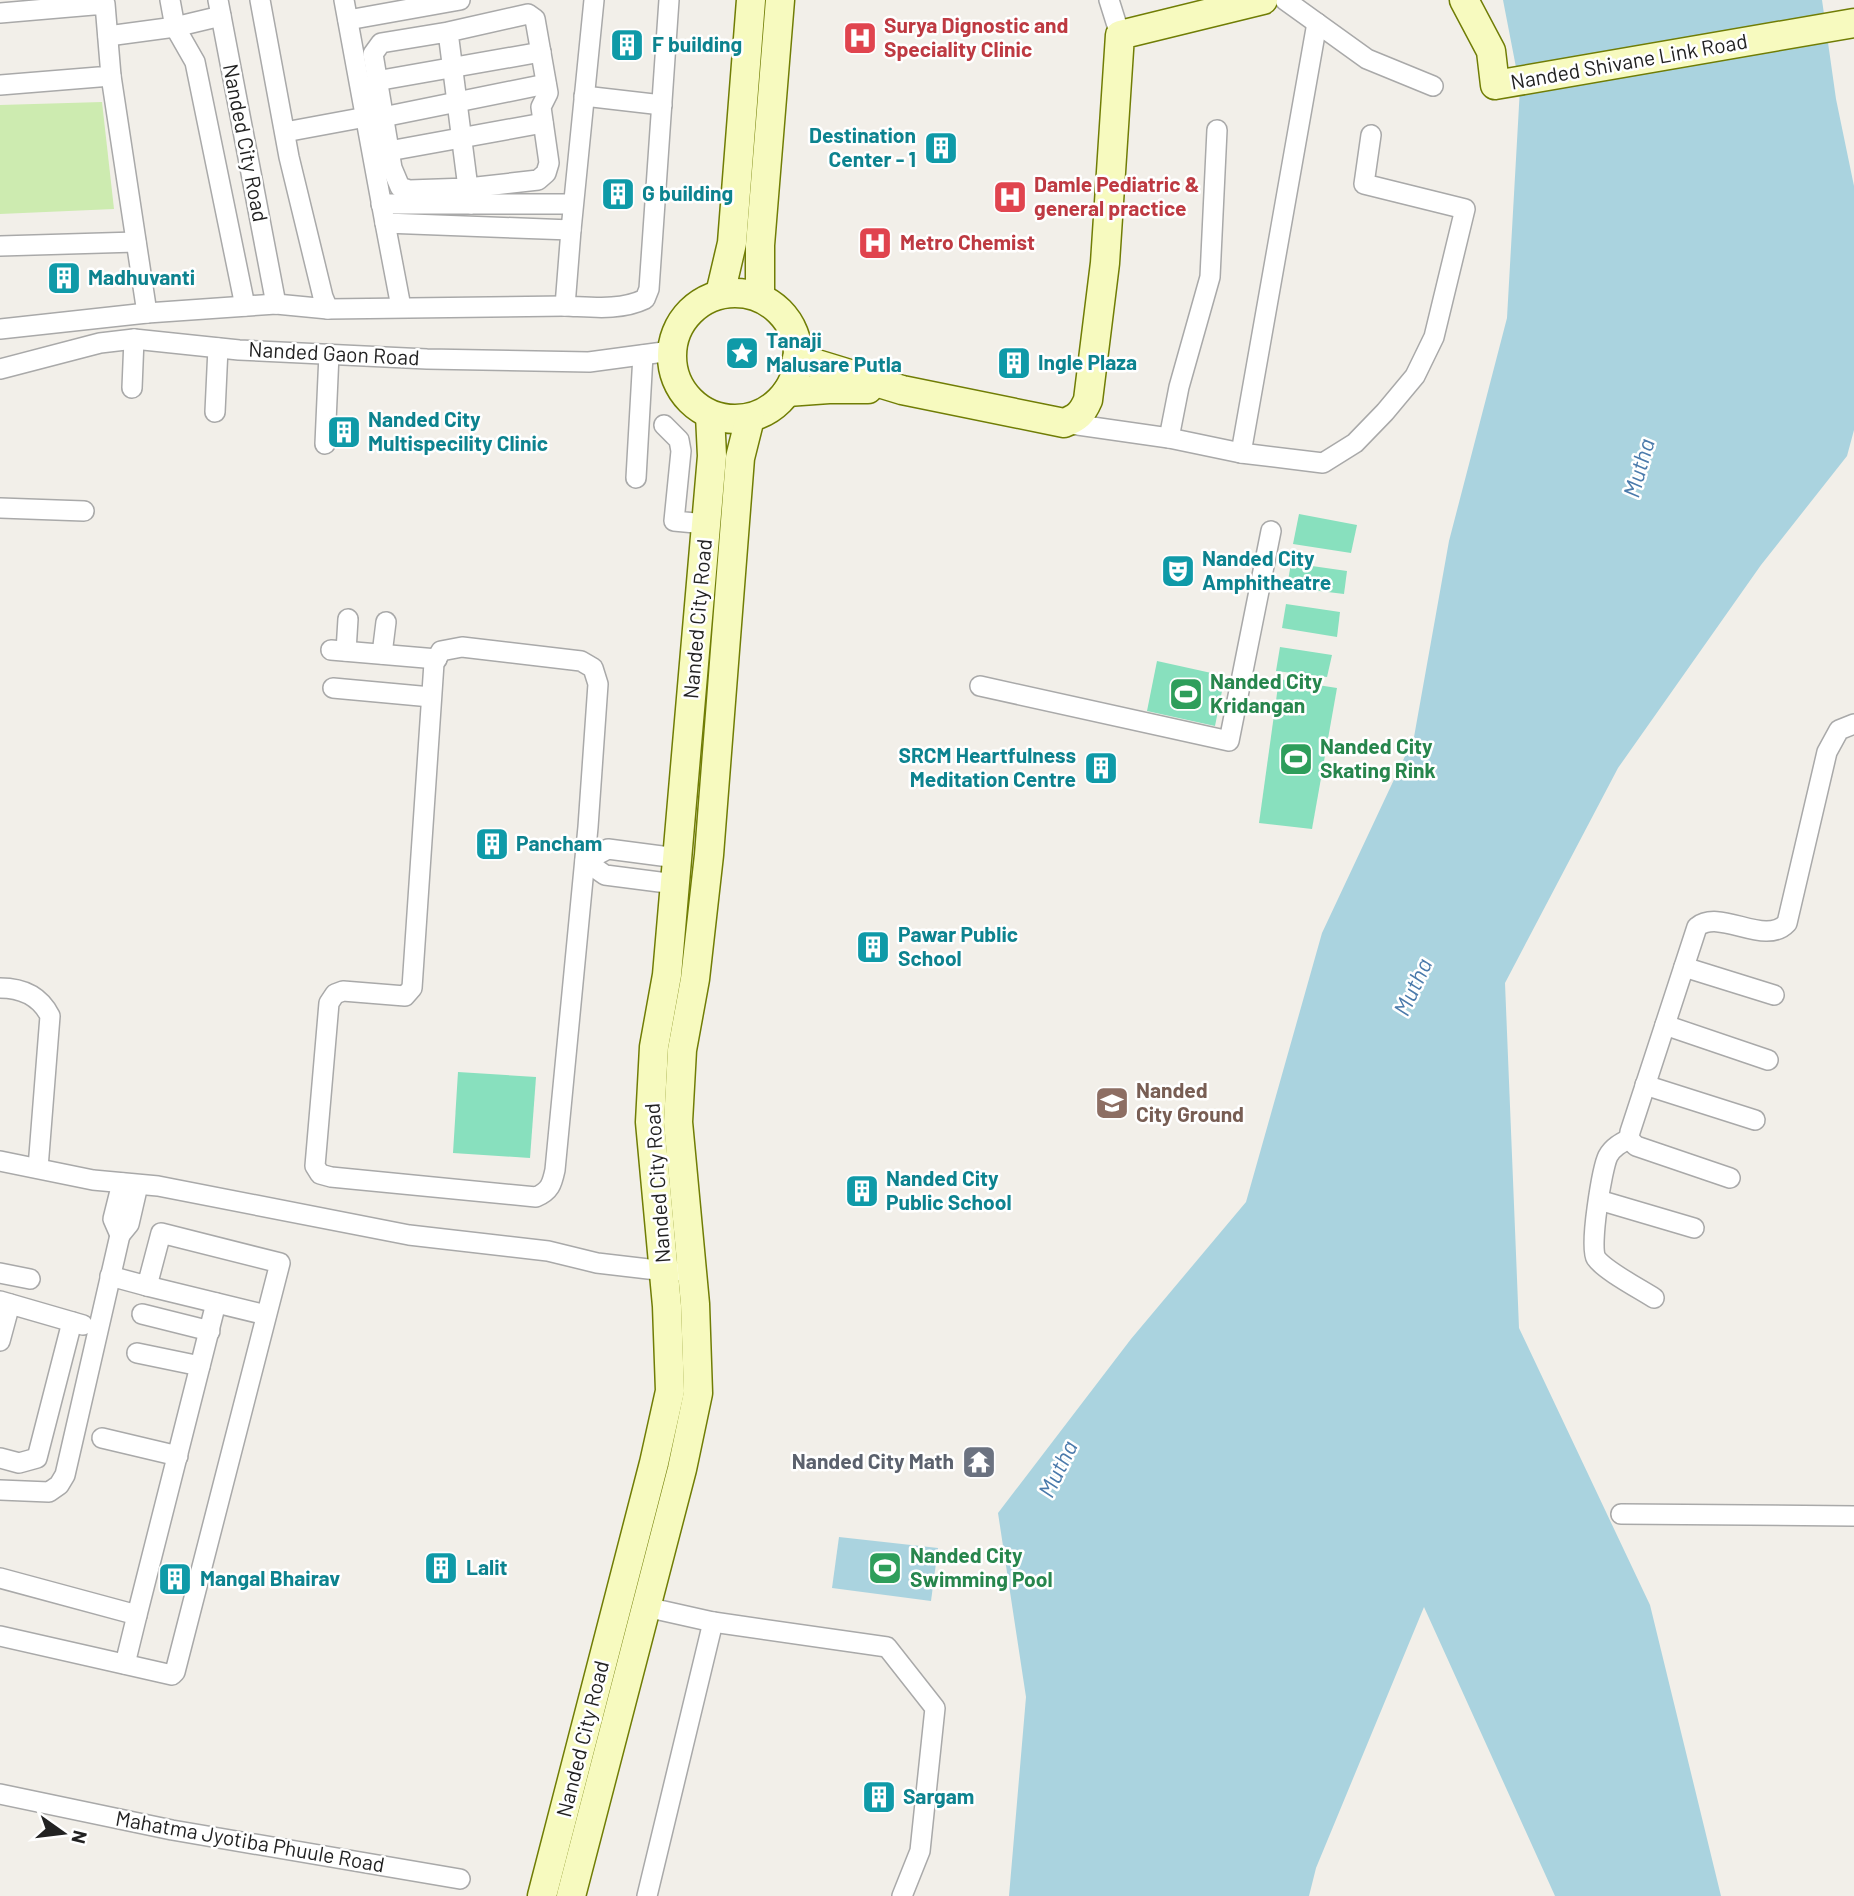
<svg xmlns="http://www.w3.org/2000/svg" width="1854" height="1896" font-family="Barlow,sans-serif">
  <rect width="100%" height="100%" fill="#f2efe9"/>
  <!-- grass -->
  <path fill="#cdebb0" d="M102 102 114 209 0 214V105Z"/>
  <!-- pitch -->
  <g fill="#88e0be">
    <path d="M1299 514 1357 525 1351 553 1293 544Z"/>
    <path d="M1291 563 1347 571 1344 594 1287 587Z"/>
    <path d="M1286 604 1340 612 1337 637 1282 628Z"/>
    <path d="M1280 647 1332 655 1327 677 1276 671Z"/>
    <path d="M1157 661 1225 676 1215 726 1147 711Z"/>
    <path d="M1279 679 1337 688 1312 829 1259 823Z"/>
    <path d="M458 1072 536 1077 530 1158 453 1153Z"/>
  </g>
  <!-- water -->
  <g fill="#aad3df">
    <path d="M1503 0H1822L1836 99 1854 186V430L1847 456 1761 565 1618 768 1505 983 1519 1328 1650 1605 1721 1896H1555L1424 1607 1316 1868 1309 1896H1009L1026 1697 998 1513 1131 1339 1246 1202 1322 933 1414 737 1449 541 1507 318 1520 88Z"/>
    <path d="M839 1537 938 1548 931 1601 832 1588Z"/>
  </g>
  <g fill="none" stroke-linecap="round" stroke-linejoin="round">
    <!-- street casing -->
    <g stroke="#a9a9a9" stroke-width="22">
      <g id="street">
        <path d="M170 0 175 27 195 62 245 306"/>
        <path d="M218 0 276 304"/>
        <path d="M260 0 289 157 323 297 328 309 565 306"/>
        <path d="M344 0 385 223 571 230 594 0"/>
        <path d="M1109 0 1120 35"/>
        <path d="M1285 0 1367 59 1433 86"/>
        <path d="M0 13 105 4 111 76 0 85"/>
        <path d="M348 20 460 0"/>
        <path d="M448 32 381 43 373 54 392 168 400 187 409 190 468 188 538 180 546 173 549 163 541 107 548 93 535 19 528 14 448 32 468 188 471 204"/>
        <path d="M108 36 175 27 221 16"/>
        <path d="M111 76 147 313"/>
        <path d="M376 81 541 52"/>
        <path d="M584 96 662 105"/>
        <path d="M383 117 546 84"/>
        <path d="M285 132 366 117"/>
        <path d="M389 151 543 123"/>
        <path d="M381 204H573"/>
        <path d="M385 223 401 307"/>
        <path d="M571 230 565 306C592 307 620 311 645 299L649 289 669 0"/>
        <path d="M0 246 136 242"/>
        <path d="M0 329 147 313 276 304 328 309"/>
        <path d="M0 369 100 343 134 339 239 350 427 359 589 362 671 351"/>
        <path d="M132 388 134 339"/>
        <path d="M215 412 218 348"/>
        <path d="M1064 423 1169 438 1241 453 1323 463 1355 443 1385 412 1415 376 1434 337 1465 209 1364 184 1371 135"/>
        <path d="M664 425 679 440 681 451 674 521 706 524"/>
        <path d="M1169 438 1179 387 1210 277 1217 130"/>
        <path d="M325 444 329 354"/>
        <path d="M1241 453 1317 23"/>
        <path d="M636 478 643 355"/>
        <path d="M0 508 84 511"/>
        <path d="M462 647 581 661 593 668 598 684 588 827 555 1170C552 1184 550 1191 536 1197L331 1177 320 1174 315 1166 329 1003 335 994 343 991 405 996 412 988 434 663 441 651Z"/>
        <path d="M331 650 437 659"/>
        <path d="M346 651 348 619"/>
        <path d="M382 654 386 622"/>
        <path d="M980 686 1229 741 1271 531"/>
        <path d="M333 688 431 697"/>
        <path d="M675 884 605 875 585 861 608 849 677 858"/>
        <path d="M1684 967 1774 995"/>
        <path d="M0 988C22 988 40 996 50 1016L38 1168"/>
        <path d="M1665 1025 1768 1060"/>
        <path d="M1645 1085 1755 1120"/>
        <path d="M1629 1139C1621 1143 1613 1147 1608 1156 1602 1168 1589 1248 1596 1258 1604 1270 1640 1289 1654 1298"/>
        <path d="M0 1161 93 1180 158 1186 409 1235 548 1251 597 1263 674 1272"/>
        <path d="M1730 1178 1636 1146 1629 1139 1630 1132 1697 927C1720 908 1765 947 1787 923L1827 752 1839 730 1854 724"/>
        <path d="M122 1183 113 1219 120 1235 129 1224 138 1185"/>
        <path d="M1599 1200 1694 1228"/>
        <path d="M0 1273 30 1279"/>
        <path d="M147 1286 266 1315"/>
        <path d="M0 1301 83 1325"/>
        <path d="M142 1314 210 1331"/>
        <path d="M0 1341 10 1304"/>
        <path d="M137 1353 200 1366"/>
        <path d="M102 1438 178 1456"/>
        <path d="M0 1458 19 1463 37 1458 72 1322"/>
        <path d="M0 1490 49 1492 59 1485 65 1475 120 1235"/>
        <path d="M1621 1514 1854 1516"/>
        <path d="M0 1578 137 1615 216 1303"/>
        <path d="M646 1607 713 1622 887 1647 935 1708 920 1851 902 1896"/>
        <path d="M0 1636 172 1675 175 1672 280 1263 161 1233 147 1286 110 1276"/>
        <path d="M125 1664 137 1615"/>
        <path d="M0 1794 172 1830 460 1879"/>
        <path d="M647 1896 713 1622"/>
      </g>
    </g>
    <!-- secondary casing -->
    <g stroke="#707d05" stroke-width="31">
      <g id="secondary">
        <path d="M1464 0 1491 51 1495 85 1854 23"/>
        <circle cx="735" cy="356" r="63"/>
        <path d="M720 294 732 243 751 0"/>
        <path d="M760 297V245L780 0"/>
        <path d="M797 358 902 390 1064 423C1077 418 1082 414 1088 400L1105 263 1120 35 1263 0"/>
        <path d="M787 392 829 389H868"/>
        <path d="M542 1896 654 1463 670 1391 667 1306 650 1122 654 1047 667 975 712 456 710 415"/>
        <path d="M571 1896 682 1469 698 1393 695 1304 678 1122 682 1050 695 979 709 855 740 458 750 418"/>
      </g>
    </g>
    <!-- street -->
    <use href="#street" stroke="#fff" stroke-width="19"/>
    <!-- secondary -->
    <use href="#secondary" stroke="#f7fabf" stroke-width="28"/>
  </g>
  <!-- icons -->
  <defs>
    <g id="hospital-square" transform="scale(1.75)"><rect x="-9" y="-9" width="18" height="18" rx="4" fill="#e0444e" stroke="#fff"/><path d="M-5-5h3v3.5h4V-5h3V5h-3V1.5h-4V5h-3Z" fill="#fff"/></g>
    <g id="building-square" transform="scale(1.75)"><rect x="-9" y="-9" width="18" height="18" rx="4" fill="#0f9aa8" stroke="#fff"/><path d="M-4-6H4V6H1V3H-1V6H-4ZM-2.5-4.3h1.7v1.8h-1.7ZM.8-4.3h1.7v1.8H.8ZM-2.5-1h1.7V.8h-1.7ZM.8-1h1.7V.8H.8Z" fill="#fff"/></g>
    <g id="sight-square" transform="scale(1.75)"><rect x="-9" y="-9" width="18" height="18" rx="4" fill="#0f9aa8" stroke="#fff"/><path d="M0-6L1.8-2.2L6-1.7L2.9 1.2L3.7 5.4L0 3.3L-3.7 5.4L-2.9 1.2L-6-1.7L-1.8-2.2Z" fill="#fff"/></g>
    <g id="theatre-square" transform="scale(1.75)"><rect x="-9" y="-9" width="18" height="18" rx="4" fill="#0f9aa8" stroke="#fff"/><path d="M-5-5.5Q0-4 5-5.5V0Q5 5 0 6Q-5 5-5 0ZM-3.3-2.5H-1v1.5H-3.3ZM1-2.5H3.3v1.5H1ZM-2.8 1Q0 5.5 2.8 1Z" fill="#fff"/></g>
    <g id="stadium-square" transform="scale(1.75)"><rect x="-9" y="-9" width="18" height="18" rx="4" fill="#2e9e5b" stroke="#fff"/><path d="M0-5a6.5 5 0 1 0 0 10a6.5 5 0 1 0 0-10ZM-3.5-1.8h7v3.6h-7Z" fill="#fff"/></g>
    <g id="school-square" transform="scale(1.75)"><rect x="-9" y="-9" width="18" height="18" rx="4" fill="#8d6e63" stroke="#fff"/><path d="M0-5L7-2L0 1L-7-2ZM-4 1L0 2.5L4 1V4Q0 6-4 4Z" fill="#fff"/></g>
    <g id="temple-square" transform="scale(1.75)"><rect x="-9" y="-9" width="18" height="18" rx="4" fill="#6b7280" stroke="#fff"/><path d="M0-6L5-2H3V0L6.5 2.5H4V6H1.5V3h-3V6H-4V2.5H-6.5L-3 0V-2H-5Z" fill="#fff"/></g>
  </defs>
  <g fill-rule="evenodd">
    <use href="#hospital-square" x="860" y="38"/>
    <use href="#building-square" x="627" y="45"/>
    <use href="#building-square" x="941" y="148"/>
    <use href="#building-square" x="618" y="194"/>
    <use href="#hospital-square" x="1010" y="197"/>
    <use href="#hospital-square" x="875" y="243"/>
    <use href="#building-square" x="64" y="278"/>
    <use href="#sight-square" x="742" y="353"/>
    <use href="#building-square" x="1014" y="363"/>
    <use href="#building-square" x="344" y="432"/>
    <use href="#theatre-square" x="1178" y="571"/>
    <use href="#stadium-square" x="1186" y="694"/>
    <use href="#stadium-square" x="1296" y="759"/>
    <use href="#building-square" x="1101" y="768"/>
    <use href="#building-square" x="492" y="844"/>
    <use href="#building-square" x="873" y="947"/>
    <use href="#school-square" x="1112" y="1103"/>
    <use href="#building-square" x="862" y="1191"/>
    <use href="#temple-square" x="979" y="1462"/>
    <use href="#building-square" x="441" y="1568"/>
    <use href="#stadium-square" x="885" y="1568"/>
    <use href="#building-square" x="175" y="1579"/>
    <use href="#building-square" x="879" y="1797"/>
  </g>
  <g text-anchor="middle" stroke-width="5" stroke-linejoin="round" paint-order="stroke">
    <!-- health labels -->
    <g font-size="21" font-weight="bold" fill="#be3a42" stroke="#fff" text-anchor="start">
      <text x="884" y="33">Surya Dignostic and<tspan x="884" dy="24">Speciality Clinic</tspan></text>
      <text x="1034" y="192">Damle Pediatric &amp;<tspan x="1034" dy="24">general practice</tspan></text>
      <text x="900" y="250">Metro Chemist</text>
    </g>
    <!-- culture labels -->
    <g font-size="21" font-weight="bold" fill="#0d838f" stroke="#fff" text-anchor="start">
      <text x="652" y="52">F building</text>
      <text x="916" y="143" text-anchor="end">Destination<tspan x="916" dy="24">Center - 1</tspan></text>
      <text x="642" y="201">G building</text>
      <text x="88" y="285">Madhuvanti</text>
      <text x="766" y="348">Tanaji<tspan x="766" dy="24">Malusare Putla</tspan></text>
      <text x="1038" y="370">Ingle Plaza</text>
      <text x="368" y="427">Nanded City<tspan x="368" dy="24">Multispecility Clinic</tspan></text>
      <text x="1202" y="566">Nanded City<tspan x="1202" dy="24">Amphitheatre</tspan></text>
      <text x="1076" y="763" text-anchor="end">SRCM Heartfulness<tspan x="1076" dy="24">Meditation Centre</tspan></text>
      <text x="516" y="851">Pancham</text>
      <text x="898" y="942">Pawar Public<tspan x="898" dy="24">School</tspan></text>
      <text x="886" y="1186">Nanded City<tspan x="886" dy="24">Public School</tspan></text>
      <text x="466" y="1575">Lalit</text>
      <text x="200" y="1586">Mangal Bhairav</text>
      <text x="903" y="1804">Sargam</text>
    </g>
    <!-- street labels -->
    <g font-size="21" fill="#222" stroke="#fff">
      <text transform="translate(1629 62) rotate(-10)" y="7">Nanded Shivane Link Road</text>
      <text transform="translate(245 143) rotate(79)" y="7">Nanded City Road</text>
      <text transform="translate(334 354) rotate(3)" y="7">Nanded Gaon Road</text>
      <text transform="translate(698 619) rotate(-85)" y="7">Nanded City Road</text>
      <text transform="translate(658 1183) rotate(-94)" y="7">Nanded City Road</text>
      <text transform="translate(583 1739) rotate(-76)" y="7">Nanded City Road</text>
      <text transform="translate(250 1842) rotate(10)" y="7">Mahatma Jyotiba Phuule Road</text>
    </g>
    <!-- leisure labels -->
    <g font-size="21" font-weight="bold" fill="#27864d" stroke="#fff" text-anchor="start">
      <text x="1210" y="689">Nanded City<tspan x="1210" dy="24">Kridangan</tspan></text>
      <text x="1320" y="754">Nanded City<tspan x="1320" dy="24">Skating Rink</tspan></text>
      <text x="910" y="1563">Nanded City<tspan x="910" dy="24">Swimming Pool</tspan></text>
    </g>
    <!-- education labels -->
    <g font-size="21" font-weight="bold" fill="#785e54" stroke="#fff" text-anchor="start">
      <text x="1136" y="1098">Nanded<tspan x="1136" dy="24">City Ground</tspan></text>
    </g>
    <!-- worship labels -->
    <g font-size="21" font-weight="bold" fill="#5b616d" stroke="#fff" text-anchor="end">
      <text x="954" y="1469">Nanded City Math</text>
    </g>
    <!-- water labels -->
    <g font-size="23" font-style="italic" fill="#4a7aab" stroke="#fff">
      <text transform="translate(1639 468) rotate(-74)" y="8">Mutha</text>
      <text transform="translate(1413 987) rotate(-65)" y="8">Mutha</text>
      <text transform="translate(1058 1469) rotate(-64)" y="8">Mutha</text>
    </g>
  </g>
  <!-- north arrow -->
  <g transform="translate(63 1833) rotate(104)" stroke="#ffffff" stroke-width="5" paint-order="stroke">
  <path d="M0-5L12 26L0 18L-12 26Z" fill="#222222"/>
  <text y="-10" font-size="19" font-weight="bold" text-anchor="middle" fill="#222222">N</text>
  </g>
</svg>
